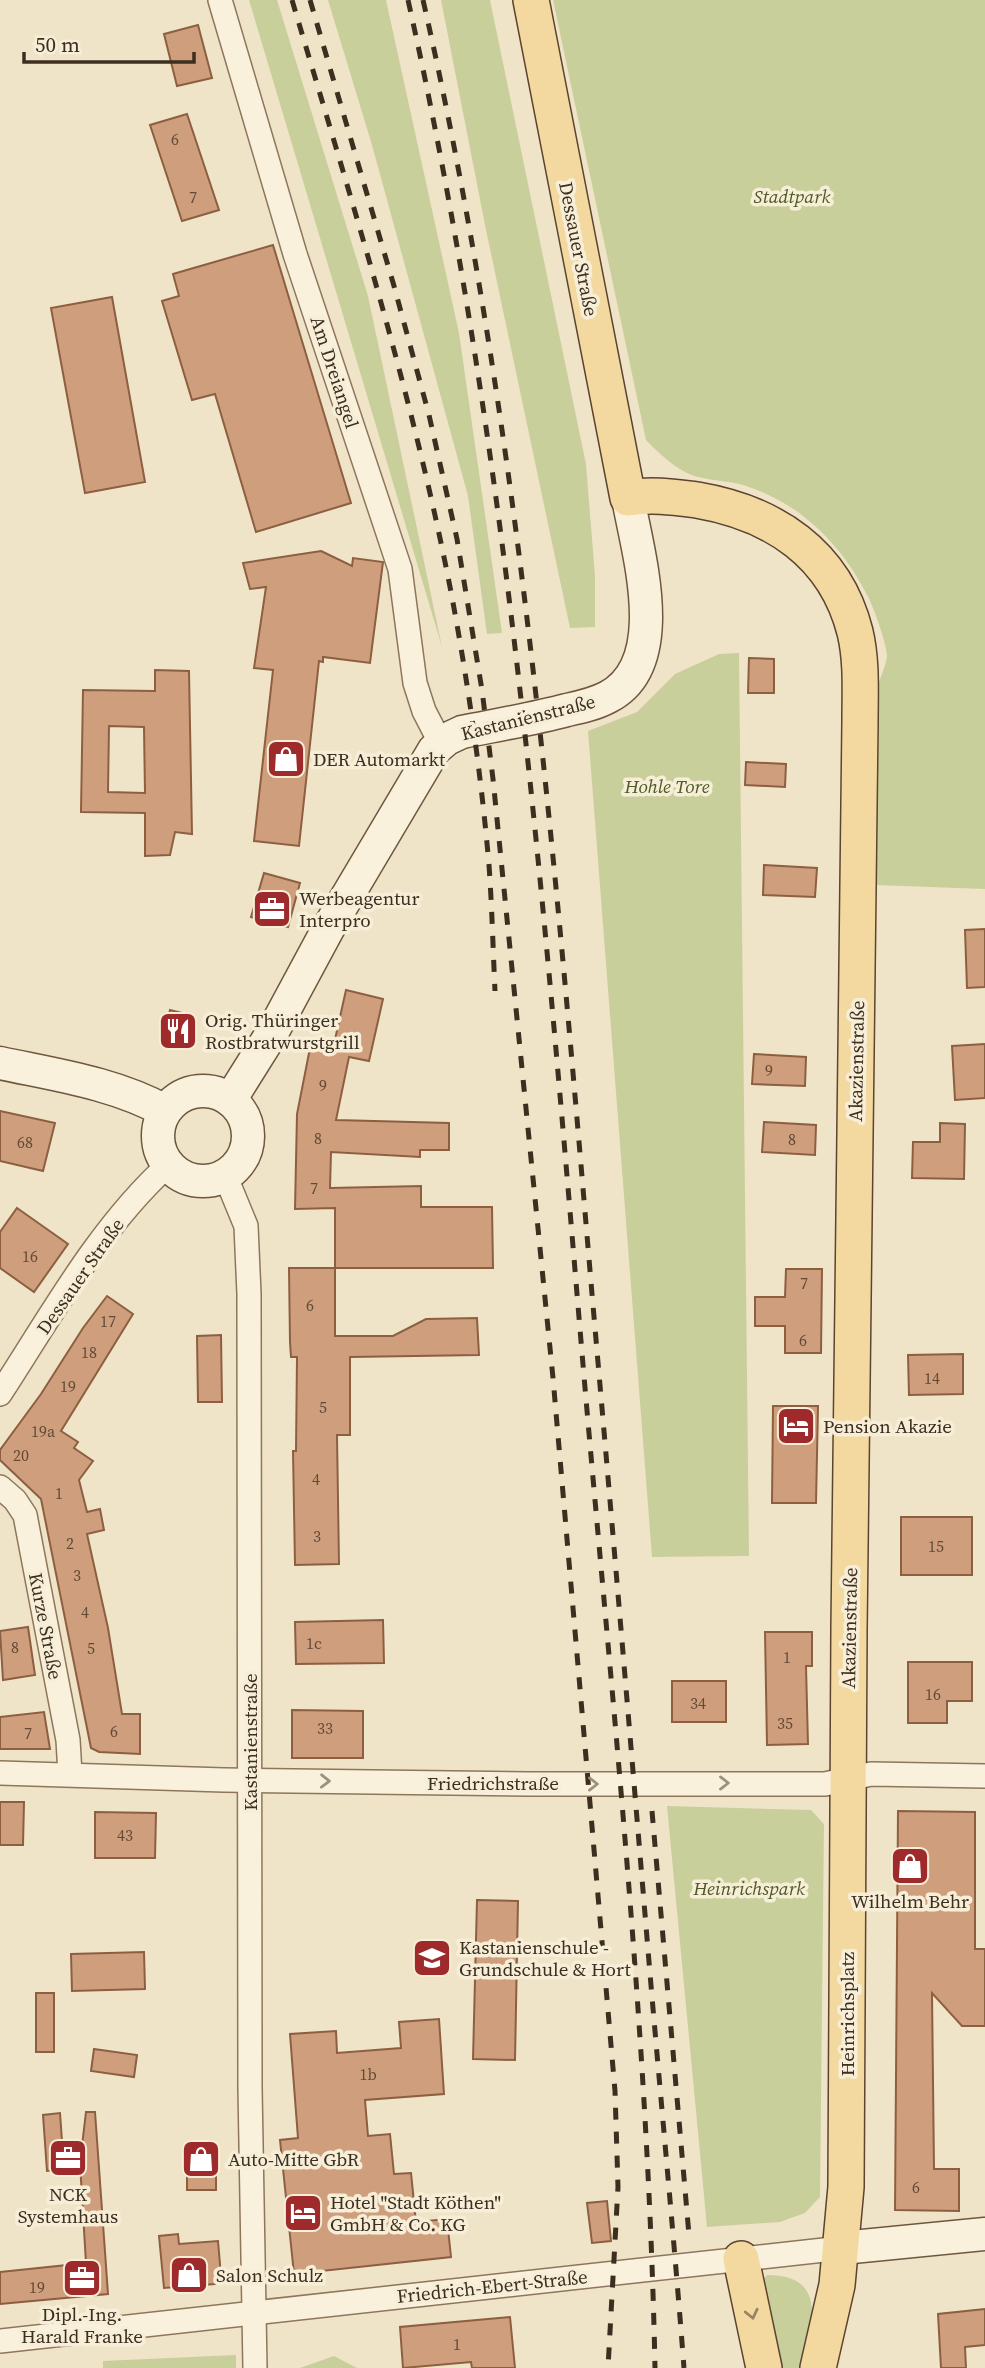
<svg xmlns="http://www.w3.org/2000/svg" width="985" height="2368" font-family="'Source Serif 4',serif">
  <rect width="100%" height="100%" fill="#f0e4c8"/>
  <!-- green -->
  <g fill="#c9cf9b">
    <path d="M249 0H277L368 296 442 647Z"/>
    <path d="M328 0H386L459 333 502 633 487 634 468 496 372 145Z"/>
    <path d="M441 0H490L586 464 595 576V627L570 628 486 230Z"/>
    <path d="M553 0H985V889L875 885 879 682C882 674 886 664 887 656 887 645 873 605 867 595 842 545 800 503 746 486 731 481 714 481 698 477 678 472 660 454 646 440Z"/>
    <path d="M739 653 749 1556 652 1557 588 731 637 712 675 674 719 654Z"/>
    <path d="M667 1806 811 1810 824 1824 820 2197 805 2213 780 2222 707 2227Z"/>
    <path d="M767 2275C830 2275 811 2327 803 2368H775L762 2281Z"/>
    <path d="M236 2355V2368H103V2361Z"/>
    <path d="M334 2356 357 2368H300Z"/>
  </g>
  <!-- building -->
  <g fill="#cf9f7d" stroke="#8d5f41" stroke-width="2" fill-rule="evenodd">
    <path d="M198 25 212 78 177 86 164 34Z"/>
    <path d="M187 114 219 210 182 221 150 125Z"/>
    <path d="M273 245 351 503 256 532 215 394 192 400 162 301 179 296 173 274Z"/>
    <path d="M112 297 145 482 85 493 51 308Z"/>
    <path d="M321 551 352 566 353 558 383 562 370 663 323 657V662L319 661 299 846 254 841 273 670 254 668 266 587 250 589 243 563Z"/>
    <path d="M749 658 774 659V693H748Z"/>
    <path d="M155 670 189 671 192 834 175 832 170 855 145 856V813L81 812 83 690 155 691ZM109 726 144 727 145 793 108 792Z"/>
    <path d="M746 762 786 764 785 787 745 785Z"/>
    <path d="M764 865 817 868 815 897 763 895Z"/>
    <path d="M264 873 300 883 288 927 251 917Z"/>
    <path d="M985 929V987L967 988 965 930Z"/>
    <path d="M346 990 383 999 369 1061 349 1057 336 1120 449 1123V1150H420V1157L331 1152 330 1188 421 1186V1207H492L493 1268H335V1208L295 1209 297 1114 310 1048 332 1053Z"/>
    <path d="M170 1010 194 1016 190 1039 165 1032Z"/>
    <path d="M985 1044V1098L955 1100 952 1046Z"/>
    <path d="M754 1054 806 1057 805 1086 752 1084Z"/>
    <path d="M0 1111 55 1123 43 1171 0 1161Z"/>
    <path d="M764 1122 816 1125 815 1155 762 1152Z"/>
    <path d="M940 1123 965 1124 964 1179 912 1178 913 1142H940Z"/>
    <path d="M17 1208 68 1244 34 1292 0 1268V1232Z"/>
    <path d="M289 1268H335V1336H393L426 1319 477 1318 479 1355 350 1357V1435H337L339 1564 295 1565 293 1451H296L297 1357H291L290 1342Z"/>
    <path d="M786 1269H822L821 1353H785V1326H755V1297H785Z"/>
    <path d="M107 1296 133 1314 61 1431 78 1442 74 1448 93 1461 79 1480 87 1512 100 1509 104 1530 87 1534 108 1628 122 1714H140V1754L99 1752 91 1748 41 1499 0 1460V1450L41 1394 83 1328Z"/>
    <path d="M221 1335 222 1402H198L197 1336Z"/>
    <path d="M963 1354V1394L909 1395 908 1355Z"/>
    <path d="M773 1406H818L816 1503H772Z"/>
    <rect x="901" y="1517" width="71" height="58"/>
    <path d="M383 1620 384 1663 296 1664 295 1622Z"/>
    <path d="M28 1627 35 1675 3 1680 0 1631Z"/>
    <path d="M765 1632H812V1666H806L808 1744 767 1745Z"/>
    <path d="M908 1662H972V1701H947V1723H908Z"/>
    <rect x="672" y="1681" width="54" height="41"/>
    <path d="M292 1710 363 1711V1758H292Z"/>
    <path d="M44 1712 50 1749H0V1717Z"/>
    <path d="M0 1802H24L23 1845H0Z"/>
    <path d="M898 1811 975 1812V1949H985V2026H962L932 1993 934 2169H959V2211L895 2210Z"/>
    <path d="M95 1812 156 1813 155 1858H95Z"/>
    <path d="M477 1900 518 1901 515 2060 473 2059Z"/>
    <path d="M144 1952 145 1989 72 1991 71 1954Z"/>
    <rect x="36" y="1993" width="18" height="59"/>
    <path d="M439 2019 444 2094 365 2100 368 2136 390 2134 394 2174 411 2173 416 2222 447 2219 451 2257 294 2274 280 2140 298 2138 290 2034 336 2031 337 2053 401 2048 399 2022Z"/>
    <path d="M94 2049 137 2055 134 2077 91 2071Z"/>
    <path d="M86 2112H95L108 2294 0 2304V2272L86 2263 80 2163Z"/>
    <path d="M60 2113 64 2169 47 2171 43 2115Z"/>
    <rect x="187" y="2145" width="29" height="45"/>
    <path d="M607 2201 611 2241 592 2243 587 2203Z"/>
    <path d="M178 2234 179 2244 218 2241 221 2276 215 2284 164 2288 159 2236Z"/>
    <path d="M985 2309V2345L965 2347 966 2368H941L938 2314Z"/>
    <path d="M510 2317 515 2368H472L471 2362 403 2368 400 2327Z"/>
  </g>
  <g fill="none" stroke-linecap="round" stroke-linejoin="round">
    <!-- street casing -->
    <g stroke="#8d765c" stroke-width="26">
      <g id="street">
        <path d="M220 0 295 254 400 569 415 683 424 711 441 744"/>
        <path d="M225 1175 246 1226 249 1294 250 2088 255 2368"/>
        <path d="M0 1394C51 1316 98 1229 168 1165"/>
        <path d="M0 1487 15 1500 25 1515 68 1740 70 1774"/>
        <path d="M0 1773 224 1780 529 1784H825L871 1774 985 1776"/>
        <path d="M0 2341 842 2248"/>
      </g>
    </g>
    <!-- secondary casing -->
    <g stroke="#6f573f" stroke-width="35">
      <g id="secondary">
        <path d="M0 1063C56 1075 114 1083 165 1111"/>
        <circle cx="203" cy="1136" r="45"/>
        <path d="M230 1100 272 1033 329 927 434 750 447 739 462 732C497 725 533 719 567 710 581 707 595 704 608 697 672 664 638 554 628 498"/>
        <path d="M842 2248 985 2234"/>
      </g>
    </g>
    <!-- primary casing -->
    <g stroke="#5b4430" stroke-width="38">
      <g id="primary">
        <path d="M531 0 628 498C651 494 673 497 697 500 773 513 835 553 855 632 862 661 860 692 860 722L849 1629 846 2187 837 2285 818 2368"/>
        <path d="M741 2259 764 2368"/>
      </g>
    </g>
    <!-- street -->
    <use href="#street" stroke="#faf1dc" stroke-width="23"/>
    <!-- secondary -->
    <use href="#secondary" stroke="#faf1dc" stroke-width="32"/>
    <!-- primary -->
    <use href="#primary" stroke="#f3d9a0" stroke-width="35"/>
    <!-- rail -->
    <g stroke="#3d2e20" stroke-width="5" stroke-dasharray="12 12" stroke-linecap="butt">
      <path d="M292 0C350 196 412 391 451 592 468 682 481 774 489 865 492 907 493 949 495 991"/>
      <path d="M310 0 394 286 429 415 457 539 482 690 493 779 553 1378 615 2091 618 2187 608 2368"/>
      <path d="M408 0C507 441 543 892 581 1341 610 1683 648 2025 655 2368"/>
      <path d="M423 0C520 425 555 860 592 1294 611 1509 629 1723 647 1938 659 2082 673 2225 684 2368"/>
      <path d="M652 1811 689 2235"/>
    </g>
  </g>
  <!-- one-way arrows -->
  <defs><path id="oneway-chevron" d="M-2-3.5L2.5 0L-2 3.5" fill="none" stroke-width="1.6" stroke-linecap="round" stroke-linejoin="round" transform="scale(1.75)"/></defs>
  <g stroke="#9c907e">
    <use href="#oneway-chevron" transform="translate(325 1781) rotate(1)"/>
    <use href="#oneway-chevron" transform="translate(724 1783)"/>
    <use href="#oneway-chevron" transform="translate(593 1784)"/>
  </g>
  <use stroke="#988460" href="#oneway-chevron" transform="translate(752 2314) rotate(77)"/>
  <!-- icons -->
  <defs>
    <g id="shop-square" transform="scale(2.0125)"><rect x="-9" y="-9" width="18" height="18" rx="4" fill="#9e2a2b" stroke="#f7eed8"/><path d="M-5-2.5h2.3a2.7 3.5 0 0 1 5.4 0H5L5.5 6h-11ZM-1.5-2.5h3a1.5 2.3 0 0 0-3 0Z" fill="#fff"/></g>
    <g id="office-square" transform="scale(2.0125)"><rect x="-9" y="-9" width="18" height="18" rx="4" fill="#9e2a2b" stroke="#f7eed8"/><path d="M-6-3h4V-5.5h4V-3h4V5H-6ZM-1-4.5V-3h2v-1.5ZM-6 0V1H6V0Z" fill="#fff"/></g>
    <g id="restaurant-square" transform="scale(2.0125)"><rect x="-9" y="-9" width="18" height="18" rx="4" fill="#9e2a2b" stroke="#f7eed8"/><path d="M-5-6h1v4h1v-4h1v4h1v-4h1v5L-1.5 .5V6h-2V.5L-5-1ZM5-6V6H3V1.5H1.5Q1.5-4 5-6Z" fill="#fff"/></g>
    <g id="hotel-square" transform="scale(2.0125)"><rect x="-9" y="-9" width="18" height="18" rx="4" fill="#9e2a2b" stroke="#f7eed8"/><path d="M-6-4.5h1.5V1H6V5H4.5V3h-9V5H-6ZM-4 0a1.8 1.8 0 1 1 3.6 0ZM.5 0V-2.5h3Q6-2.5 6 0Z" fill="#fff"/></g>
    <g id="school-square" transform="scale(2.0125)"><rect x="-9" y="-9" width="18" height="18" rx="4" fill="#9e2a2b" stroke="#f7eed8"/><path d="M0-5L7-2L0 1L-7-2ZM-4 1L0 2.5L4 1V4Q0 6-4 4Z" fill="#fff"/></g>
  </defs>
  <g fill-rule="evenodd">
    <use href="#shop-square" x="286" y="759"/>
    <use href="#office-square" x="272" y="909"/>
    <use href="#restaurant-square" x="178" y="1031"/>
    <use href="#hotel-square" x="796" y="1426"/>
    <use href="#shop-square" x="910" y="1866"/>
    <use href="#school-square" x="432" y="1958"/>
    <use href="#office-square" x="68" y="2158"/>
    <use href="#shop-square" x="201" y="2159"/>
    <use href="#hotel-square" x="303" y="2213"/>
    <use href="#shop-square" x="189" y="2275"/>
    <use href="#office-square" x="82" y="2278"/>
  </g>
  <g text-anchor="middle" stroke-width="7" stroke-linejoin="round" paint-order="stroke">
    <!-- number labels -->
    <g font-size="16" fill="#624a37">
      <text x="175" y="145">6</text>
      <text x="193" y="203">7</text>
      <text x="769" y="1076">9</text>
      <text x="323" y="1091">9</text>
      <text x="318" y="1144">8</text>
      <text x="792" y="1145">8</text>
      <text x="25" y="1148">68</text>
      <text x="314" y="1194">7</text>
      <text x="30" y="1262">16</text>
      <text x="804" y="1289">7</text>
      <text x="310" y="1311">6</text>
      <text x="108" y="1327">17</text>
      <text x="803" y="1346">6</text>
      <text x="89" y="1358">18</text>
      <text x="932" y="1384">14</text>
      <text x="68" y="1392">19</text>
      <text x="323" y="1413">5</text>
      <text x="43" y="1437">19a</text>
      <text x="21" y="1461">20</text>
      <text x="316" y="1485">4</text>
      <text x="59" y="1499">1</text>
      <text x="317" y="1542">3</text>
      <text x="70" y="1549">2</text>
      <text x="936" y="1552">15</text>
      <text x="77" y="1581">3</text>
      <text x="85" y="1618">4</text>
      <text x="314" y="1649">1c</text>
      <text x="15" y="1653">8</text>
      <text x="91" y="1654">5</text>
      <text x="787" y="1663">1</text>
      <text x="933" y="1700">16</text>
      <text x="698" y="1709">34</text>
      <text x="785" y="1729">35</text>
      <text x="325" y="1734">33</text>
      <text x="114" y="1737">6</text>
      <text x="28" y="1739">7</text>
      <text x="125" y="1841">43</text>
      <text x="368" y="2080">1b</text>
      <text x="916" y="2193">6</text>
      <text x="37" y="2293">19</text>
      <text x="457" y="2350">1</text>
    </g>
    <!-- park labels -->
    <g font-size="19" font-style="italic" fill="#4d5a26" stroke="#f7eed8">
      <text x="792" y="203">Stadtpark</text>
      <text x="667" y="793">Hohle Tore</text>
      <text x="749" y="1895">Heinrichspark</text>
    </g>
    <!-- street labels -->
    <g font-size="19" fill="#3d2e20" stroke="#f7eed8">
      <text transform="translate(579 249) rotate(79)" y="7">Dessauer Straße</text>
      <text transform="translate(335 372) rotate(72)" y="7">Am Dreiangel</text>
      <text transform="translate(528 717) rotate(-14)" y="7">Kastanienstraße</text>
      <text transform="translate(856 1061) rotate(-89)" y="7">Akazienstraße</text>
      <text transform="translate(80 1276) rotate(-55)" y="7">Dessauer Straße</text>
      <text transform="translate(46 1626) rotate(79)" y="7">Kurze Straße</text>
      <text transform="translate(849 1628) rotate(-89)" y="7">Akazienstraße</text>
      <text transform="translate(250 1742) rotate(-90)" y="7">Kastanienstraße</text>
      <text x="493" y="1790">Friedrichstraße</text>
      <text transform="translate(847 2014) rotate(-90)" y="7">Heinrichsplatz</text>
      <text transform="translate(492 2286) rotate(-6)" y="7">Friedrich-Ebert-Straße</text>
    </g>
    <!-- poi labels -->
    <g font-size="19" fill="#3d2e20" stroke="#f7eed8" text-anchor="start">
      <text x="313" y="766">DER Automarkt</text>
      <text x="299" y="905">Werbeagentur<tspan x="299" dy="22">Interpro</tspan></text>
      <text x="205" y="1027">Orig. Thüringer<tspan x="205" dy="22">Rostbratwurstgrill</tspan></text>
      <text x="823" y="1433">Pension Akazie</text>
      <text x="910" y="1908" text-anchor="middle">Wilhelm Behr</text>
      <text x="459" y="1954">Kastanienschule -<tspan x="459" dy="22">Grundschule &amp; Hort</tspan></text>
      <text x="228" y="2166">Auto-Mitte GbR</text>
      <text x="68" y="2201" text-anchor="middle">NCK<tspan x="68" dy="22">Systemhaus</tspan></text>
      <text x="330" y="2209">Hotel "Stadt Köthen"<tspan x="330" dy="22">GmbH &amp; Co. KG</tspan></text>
      <text x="216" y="2282">Salon Schulz</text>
      <text x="82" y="2321" text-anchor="middle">Dipl.-Ing.<tspan x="82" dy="22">Harald Franke</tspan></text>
    </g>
  </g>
  <!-- scale -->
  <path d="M24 52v10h170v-10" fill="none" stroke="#3d2e20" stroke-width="3.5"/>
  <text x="35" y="52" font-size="21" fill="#3d2e20" stroke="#f7eed8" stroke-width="5" paint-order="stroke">50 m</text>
</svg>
